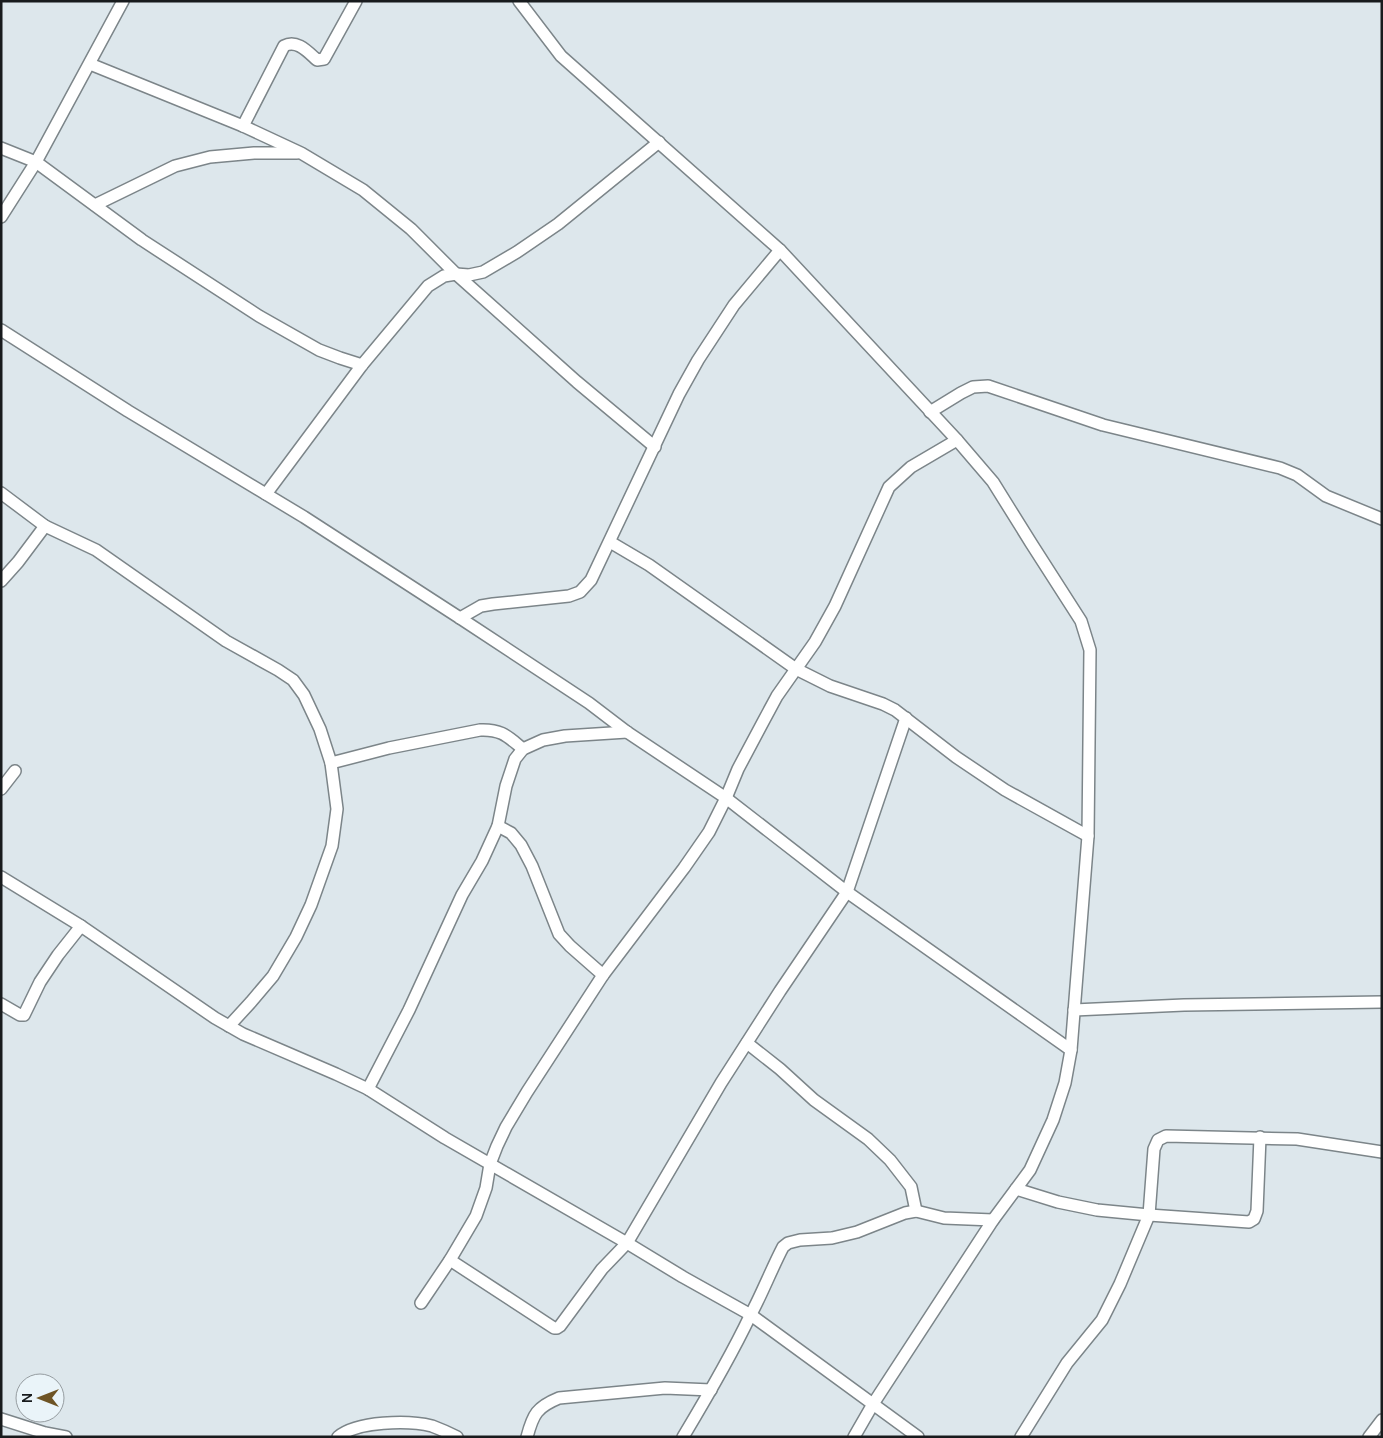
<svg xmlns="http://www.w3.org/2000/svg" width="1383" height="1438" font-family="Manrope,sans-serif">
  <rect width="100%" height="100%" fill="#dde7ec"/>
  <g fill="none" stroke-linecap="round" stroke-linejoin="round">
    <!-- minor casing -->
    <g stroke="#7c8589" stroke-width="14">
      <g id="minor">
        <path d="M519 1 561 56 780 250 957 440 993 482 1031 543 1081 621 1090 650 1088 836 1071 1050 1065 1083 1053 1120 1030 1170 993 1220 873 1404 854 1437"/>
        <path d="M90 64 243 126 301 153 363 190 411 229 456 274 577 382 655 447"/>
        <path d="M243 126 284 46C297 39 308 52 317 60L324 59 356 1"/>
        <path d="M1 148 36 162 142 240 259 316 319 350 340 358 362 365"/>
        <path d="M95 205 175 166 210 157 254 153H297"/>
        <path d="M1 217 36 162 123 1"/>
        <path d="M1 330 128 411 304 517 460 618 589 703 627 732 726 798 847 892 1071 1050"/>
        <path d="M930 412 961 393 973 387 988 386 1103 425 1280 468 1297 475 1326 496 1382 519"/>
        <path d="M1 493 45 526 96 550 226 641 278 670 293 680 304 695 320 729 331 763 337 809 332 846 311 905 296 937 273 976 251 1002 229 1026"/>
        <path d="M266 494 362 365 428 286 444 276 456 274 469 275 483 272 517 252 558 224 659 142"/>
        <path d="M610 542 649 565 796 669 830 686 883 704 895 710 956 757 1005 790 1088 836"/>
        <path d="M1 581 18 562 45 526"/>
        <path d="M460 618 481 606 493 604 569 596 580 592 591 580 679 394 698 360 734 305 780 250"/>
        <path d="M331 763 389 748 480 730C502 729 508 737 523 749"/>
        <path d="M1 789 15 771"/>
        <path d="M498 826 511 833 521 845 532 866 559 934 570 946 603 975"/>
        <path d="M1 877 81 926 215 1018 243 1034 336 1074 368 1089 445 1138 627 1243 683 1277 751 1315 918 1437"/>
        <path d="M1 1004 20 1015H24L40 982 58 955 81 926"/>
        <path d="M1074 1010 1184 1005 1382 1002"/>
        <path d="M747 1043 780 1069 814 1100 868 1139 890 1160 911 1187 916 1211"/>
        <path d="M368 1089 409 1010 462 895 482 861 498 826 506 786 515 759 523 749 543 740 565 736 627 732"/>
        <path d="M1016 1189 1058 1202 1097 1210 1149 1215 1249 1222 1254 1219 1257 1211 1260 1137"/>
        <path d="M450 1260 554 1328H557L560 1326 602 1269 627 1243 721 1083 780 991 847 892 906 718"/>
        <path d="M421 1303 450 1260 476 1216 486 1188 490 1164 497 1146 506 1127 527 1092 603 975 684 868 709 832 726 798 738 769 763 722 777 696 815 642 835 606 889 487 911 467 957 440"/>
        <path d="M1 1419 45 1433 66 1437"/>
        <path d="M338 1437C357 1421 408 1420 432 1426 440 1429 449 1433 457 1437"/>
        <path d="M527 1437C533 1414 537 1407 559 1398L665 1388 711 1390"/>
        <path d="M683 1437C707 1397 730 1358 750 1316 762 1294 771 1270 783 1247L788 1243 800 1240 832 1238 857 1232 905 1213 916 1211 944 1218 993 1220"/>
        <path d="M1021 1437 1067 1363 1102 1320 1120 1284 1149 1215 1154 1149 1158 1140 1166 1136 1297 1139 1382 1152"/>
        <path d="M1369 1437 1382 1420"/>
      </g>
    </g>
    <!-- minor -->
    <use href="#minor" stroke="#fff" stroke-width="11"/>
  </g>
  <!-- border -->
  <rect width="1383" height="1438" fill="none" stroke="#181b1d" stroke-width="5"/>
  <!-- north arrow -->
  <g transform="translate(40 1398) rotate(270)"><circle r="24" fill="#eaf4f9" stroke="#969da1"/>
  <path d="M0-4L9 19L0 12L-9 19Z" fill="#6e5425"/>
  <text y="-8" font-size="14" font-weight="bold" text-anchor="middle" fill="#181b1d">N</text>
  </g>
</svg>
